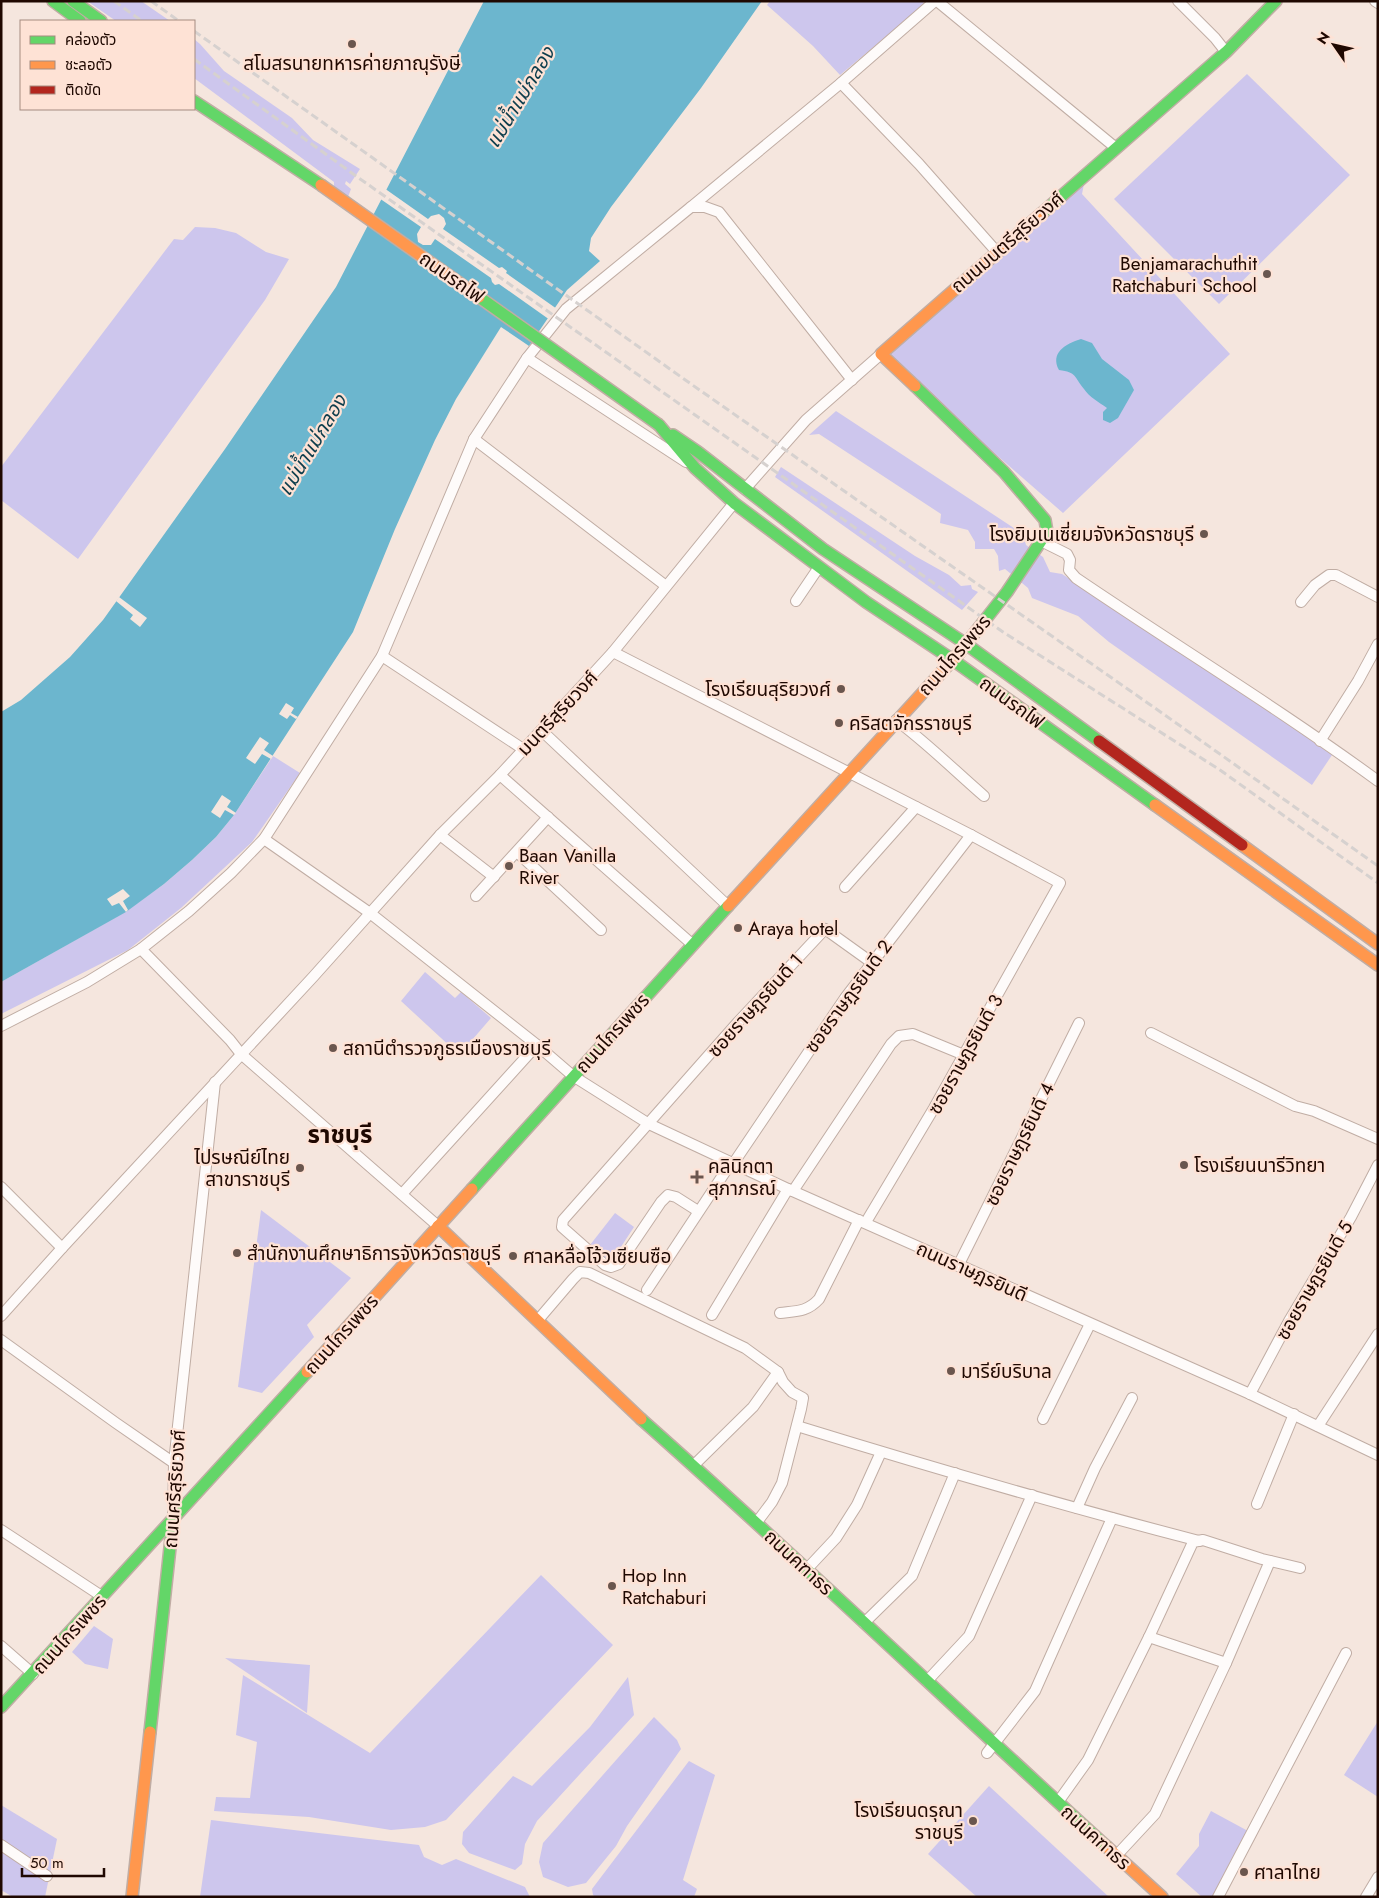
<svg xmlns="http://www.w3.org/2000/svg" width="1379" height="1898" font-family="Jost,'Noto Sans Thai',sans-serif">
  <rect width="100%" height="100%" fill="#f5e6de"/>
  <!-- green -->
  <g fill="#cdc6ed">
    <path d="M87 1H141L170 21H116Z"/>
    <path d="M770 1H922L925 4 840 75 813 46 767 5Z"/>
    <path d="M194 39 200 44 224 71 292 118 313 140 360 169 350 184 346 181 345 184 351 189 348 197 334 186V182L194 78Z"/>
    <path d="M1247 74 1350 175 1219 304 1114 199Z"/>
    <path d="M1086 174 1082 194 1230 354 1063 513 881 354Z"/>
    <path d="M195 227 215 228 236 233 266 252 289 259 265 300 78 559 1 500V467L174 239 183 240Z"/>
    <path d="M836 411 1023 534 1026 545 1043 557 1050 572 1062 574 1265 707 1332 755 1312 785 1109 642 1078 616 1032 598 1028 588 1005 569 999 571 998 556 994 549H975V542L968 530 940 523 941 514 819 434 809 435Z"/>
    <path d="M781 467 915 556 949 575 961 586 971 585 972 589 978 592 962 610 775 477Z"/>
    <path d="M273 756 300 773 252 842 181 908 128 950 1 1014V982L125 912 164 884 192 860 216 837 234 815Z"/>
    <path d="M425 972 455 998 461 992 491 1018 466 1047 454 1050 401 1001Z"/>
    <path d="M261 1210 351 1278 307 1325 314 1337 262 1393 238 1387Z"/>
    <path d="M615 1213 634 1227 611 1262 590 1245Z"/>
    <path d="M541 1575 613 1645 446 1820 425 1827 391 1830 309 1817 214 1811 216 1797 250 1798 257 1742 236 1735 243 1675 370 1753Z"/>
    <path d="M94 1626 113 1639 108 1669 85 1664 72 1652Z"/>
    <path d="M225 1658 310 1665 307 1713Z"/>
    <path d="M628 1677 634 1715 537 1821 525 1844 522 1864 515 1870 469 1853 462 1844 463 1832 513 1776 532 1786 590 1727Z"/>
    <path d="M654 1717 677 1740 681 1749 627 1826 616 1846 586 1883 568 1887 543 1877 539 1862 543 1843Z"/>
    <path d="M1378 1721V1797L1344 1775Z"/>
    <path d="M689 1761 715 1775 683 1880 697 1889 694 1897H596L593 1895 592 1889Z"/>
    <path d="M989 1786 1109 1897H977L928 1854Z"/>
    <path d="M1 1805 57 1839 45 1897H13L1 1890Z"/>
    <path d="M1211 1811 1248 1831 1213 1897H1202L1176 1874 1199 1846V1834Z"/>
    <path d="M211 1820 419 1845 424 1857 442 1865 456 1859 525 1887 530 1897H200Z"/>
  </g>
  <!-- water -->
  <g fill="#6cb6ce">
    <path d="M484 1H762L701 88 611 207 591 238 589 251 600 261 567 290 529 346 501 327 456 399 435 440 395 529 353 632 234 815 216 837 192 860 164 884 126 912 1 982V712L21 700 70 657 103 620 225 449 336 287Z"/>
    <path d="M1081 339 1092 343 1102 359 1129 380 1134 390 1118 418 1110 423 1103 420V412L1107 408C1099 402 1089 397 1084 389 1074 377 1077 372 1059 370 1050 353 1065 344 1081 339Z"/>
  </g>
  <!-- pier -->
  <g fill="#f5e6de">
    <path d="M384 188 428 219 431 216 439 214 444 218 446 224 443 229 499 268 502 267 507 271 506 273 557 309 550 320 499 284 495 285 492 282 491 278 435 239 431 245H423L418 242 417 234 421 227 379 198Z"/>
    <path d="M119 597 147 618 140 627 130 619 133 615 116 601Z"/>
    <path d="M286 703 294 708 291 713 298 717 296 719 290 715 287 719 279 714Z"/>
    <path d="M260 737 269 743 264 750 273 756 271 759 262 754 255 764 246 758Z"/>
    <path d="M222 795 231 801 227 807 236 813 234 815 225 810 220 818 211 812Z"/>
    <path d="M123 889 130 896 123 901 128 910 126 912 119 903 112 906 107 899Z"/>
  </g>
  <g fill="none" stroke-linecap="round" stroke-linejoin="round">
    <!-- street casing -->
    <g stroke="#c0ada4" stroke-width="12">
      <g id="street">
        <path d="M937 1 1116 148"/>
        <path d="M1178 1 1215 38 1226 52"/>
        <path d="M1375 1 1378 3"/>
        <path d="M841 83 919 164 996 251"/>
        <path d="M691 207 841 83 935 1"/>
        <path d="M527 358 686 462"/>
        <path d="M474 439 666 586"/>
        <path d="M745 489 806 420 881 354"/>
        <path d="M1041 541 1067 554 1070 560 1069 570 1076 578C1176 646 1280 709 1378 781"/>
        <path d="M796 601 819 567"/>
        <path d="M1301 602 1315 585 1329 575H1336L1378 597"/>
        <path d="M613 652 971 835 1060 883 934 1108 866 1222"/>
        <path d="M382 656 523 749"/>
        <path d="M896 720C927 743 954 770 984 796"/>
        <path d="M541 730 728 906"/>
        <path d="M1320 741 1358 681 1378 644"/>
        <path d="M500 775 693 945"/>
        <path d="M440 835 494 877"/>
        <path d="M264 839 370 913 537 1045 573 1076 649 1124 788 1189 1250 1394 1378 1455"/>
        <path d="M517 852 601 930"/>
        <path d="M845 887 916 807"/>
        <path d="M476 896 548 817"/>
        <path d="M141 949 230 1040 241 1054 438 1226"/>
        <path d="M1 1026 87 982 141 949 189 911 231 873 264 839 382 656 474 439 527 358 566 309 691 207H705L719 212 852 380"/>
        <path d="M1151 1033 1295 1106 1314 1111 1378 1139"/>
        <path d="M733 1164 845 998 971 835"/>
        <path d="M1 1187 62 1248"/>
        <path d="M793 1191 891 1044 899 1036 913 1034 964 1055"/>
        <path d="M402 1194 537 1045"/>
        <path d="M698 1211 676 1197 668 1195 661 1202 619 1264 611 1267 605 1265 562 1227 563 1220 738 1022 825 929 871 962"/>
        <path d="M958 1266 1079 1023"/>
        <path d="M647 1290 731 1163"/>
        <path d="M780 1313C797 1311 807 1312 819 1299L859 1220"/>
        <path d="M712 1315 788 1189"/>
        <path d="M1 1316 62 1248 313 977 440 835 500 775 613 652 734 503"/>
        <path d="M538 1320 573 1279 580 1272 589 1273 745 1348 778 1372 783 1382 792 1392 803 1398 801 1409 782 1483 772 1502 757 1522"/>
        <path d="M1 1340 116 1423 174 1463"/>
        <path d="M1250 1394 1289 1321 1351 1217 1378 1165"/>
        <path d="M1043 1419 1090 1324"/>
        <path d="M797 1426C930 1467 1064 1506 1199 1541"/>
        <path d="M1318 1426 1378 1334"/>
        <path d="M694 1465 753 1407 778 1372"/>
        <path d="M1257 1504 1294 1414"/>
        <path d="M1077 1508 1095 1468 1132 1398"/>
        <path d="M173 1520 174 1463 215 1082"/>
        <path d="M1 1530 103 1597"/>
        <path d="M807 1569 836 1538 857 1505 881 1452"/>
        <path d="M864 1623 912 1576 955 1473"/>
        <path d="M1149 1637 1226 1663"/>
        <path d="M1 1646 33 1674"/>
        <path d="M927 1681 969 1636 1032 1495"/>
        <path d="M987 1753 1035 1691 1112 1518"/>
        <path d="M1058 1802 1088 1760 1149 1637 1193 1542 1203 1540 1262 1559 1300 1568"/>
        <path d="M1 1845 47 1876"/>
        <path d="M1116 1856 1155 1814 1226 1663 1270 1561"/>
        <path d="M1218 1897 1346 1653"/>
        <path d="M1366 1897 1378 1877"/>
      </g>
    </g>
    <!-- fast casing -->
    <g stroke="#c0ada4" stroke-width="14">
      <g id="fast">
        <path d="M53 1 80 21"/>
        <path d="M73 1 101 21"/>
        <path d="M194 101 321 185"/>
        <path d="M1041 214 1226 52 1276 1"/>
        <path d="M915 386 1004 472 1045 520 1047 532 1007 592 959 653"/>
        <path d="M659 425 695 468 734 503 866 602 953 660 1155 805"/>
        <path d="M673 435 698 452 823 549 966 644 1099 741"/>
        <path d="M472 1189 728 906"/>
        <path d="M641 1419C799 1559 951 1705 1107 1847"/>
        <path d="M1 1707 307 1372"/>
        <path d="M150 1732 173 1520"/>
      </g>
    </g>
    <!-- slow casing -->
    <g stroke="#c0ada4" stroke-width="14">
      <g id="slow">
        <path d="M915 386 881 354 1041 214"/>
        <path d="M1155 805 1378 965"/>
        <path d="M1242 845 1378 944"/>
        <path d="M728 906 959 653"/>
        <path d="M438 1226 641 1419"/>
        <path d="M307 1372 472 1189"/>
        <path d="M1107 1847 1162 1897"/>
        <path d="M132 1897 150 1732"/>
      </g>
    </g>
    <!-- jam casing -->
    <g stroke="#c0ada4" stroke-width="14">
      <path id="jam" d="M1099 741 1242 845"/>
    </g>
    <!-- street -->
    <use href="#street" stroke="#fefbfa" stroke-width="10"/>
    <!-- fast -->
    <use href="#fast" stroke="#63d668" stroke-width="11"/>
    <!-- slow -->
    <use href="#slow" stroke="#ff974d" stroke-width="11"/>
    <!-- jam -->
    <use href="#jam" stroke="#b3261e" stroke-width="11"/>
    <!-- rail -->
    <g stroke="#d6d1cf" stroke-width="3" stroke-dasharray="8 4" stroke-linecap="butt">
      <path d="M114 1 142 21"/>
      <path d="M151 1 179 21"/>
      <path d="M194 31 691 384 1162 713 1378 866"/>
      <path d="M194 59 356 176 1003 632 1220 770 1378 883"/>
    </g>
    <!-- fast-bridge casing -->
    <g stroke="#c0ada4" stroke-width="14" stroke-linecap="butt">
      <path id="fast-bridge" d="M479 297 659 425"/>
    </g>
    <!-- slow-bridge casing -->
    <g stroke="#c0ada4" stroke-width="14" stroke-linecap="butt">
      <path id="slow-bridge" d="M321 185 479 297"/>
    </g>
    <!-- fast-bridge -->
    <use href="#fast-bridge" stroke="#63d668" stroke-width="11"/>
    <!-- slow-bridge -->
    <use href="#slow-bridge" stroke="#ff974d" stroke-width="11"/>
  </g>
  <!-- markers -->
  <g fill="#6a564e" stroke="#fee2d5" stroke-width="2">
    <circle cx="352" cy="44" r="5"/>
    <circle cx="1267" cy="274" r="5"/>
    <circle cx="1204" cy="534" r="5"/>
    <circle cx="841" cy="689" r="5"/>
    <circle cx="839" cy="723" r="5"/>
    <circle cx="509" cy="866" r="5"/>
    <circle cx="738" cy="928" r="5"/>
    <circle cx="333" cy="1048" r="5"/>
    <circle cx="1184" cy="1165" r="5"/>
    <circle cx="300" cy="1168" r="5"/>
    <path d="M694.5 1169.5h5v5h5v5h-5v5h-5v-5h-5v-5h5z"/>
    <circle cx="237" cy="1253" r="5"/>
    <circle cx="513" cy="1256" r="5"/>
    <circle cx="951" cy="1371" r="5"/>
    <circle cx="612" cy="1586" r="5"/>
    <circle cx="973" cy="1821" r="5"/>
    <circle cx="1244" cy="1872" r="5"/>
  </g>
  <g text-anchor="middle" stroke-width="4.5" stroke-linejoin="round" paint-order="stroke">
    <!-- poi labels -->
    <g font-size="19" fill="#1f0801" stroke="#fee2d5" text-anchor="start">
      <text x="352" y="70" text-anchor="middle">สโมสรนายทหารค่ายภาณุรังษี</text>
      <text x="1257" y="270" text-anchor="end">Benjamarachuthit<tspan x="1257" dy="22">Ratchaburi School</tspan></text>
      <text x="1194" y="541" text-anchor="end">โรงยิมเนเซี่ยมจังหวัดราชบุรี</text>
      <text x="831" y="696" text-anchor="end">โรงเรียนสุริยวงศ์</text>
      <text x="849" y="730">คริสตจักรราชบุรี</text>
      <text x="519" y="862">Baan Vanilla<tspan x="519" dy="22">River</tspan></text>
      <text x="748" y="935">Araya hotel</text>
      <text x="343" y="1055">สถานีตำรวจภูธรเมืองราชบุรี</text>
      <text x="290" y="1164" text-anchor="end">ไปรษณีย์ไทย<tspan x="290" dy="22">สาขาราชบุรี</tspan></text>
      <text x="1194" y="1172">โรงเรียนนารีวิทยา</text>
      <text x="708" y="1173">คลินิกตา<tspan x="708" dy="22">สุภาภรณ์</tspan></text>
      <text x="247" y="1260">สำนักงานศึกษาธิการจังหวัดราชบุรี</text>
      <text x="523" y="1263">ศาลหลื่อโจ้วเซียนซือ</text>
      <text x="961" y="1378">มารีย์บริบาล</text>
      <text x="622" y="1582">Hop Inn<tspan x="622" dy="22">Ratchaburi</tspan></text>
      <text x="963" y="1817" text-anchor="end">โรงเรียนดรุณา<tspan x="963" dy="22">ราชบุรี</tspan></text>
      <text x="1254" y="1879">ศาลาไทย</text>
    </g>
    <!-- street labels -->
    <g font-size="19" fill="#1f0801" stroke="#fee2d5">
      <text transform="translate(1007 242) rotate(-41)" y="7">ถนนมนตรีสุริยวงศ์</text>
      <text transform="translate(452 277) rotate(35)" y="7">ถนนรถไฟ</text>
      <text transform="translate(954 655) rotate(-49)" y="7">ถนนไกรเพชร</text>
      <text transform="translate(1012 702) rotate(36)" y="7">ถนนรถไฟ</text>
      <text transform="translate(557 713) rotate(-47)" y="7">มนตรีสุริยวงศ์</text>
      <text transform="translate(848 996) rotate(-54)" y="7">ซอยราษฎรยินดี 2</text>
      <text transform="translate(755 1005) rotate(-48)" y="7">ซอยราษฎรยินดี 1</text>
      <text transform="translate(612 1033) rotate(-48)" y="7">ถนนไกรเพชร</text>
      <text transform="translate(965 1054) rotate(-61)" y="7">ซอยราษฎรยินดี 3</text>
      <text transform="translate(1019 1144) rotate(-64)" y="7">ซอยราษฎรยินดี 4</text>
      <text transform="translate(972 1271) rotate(24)" y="7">ถนนราษฎรยินดี</text>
      <text transform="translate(1314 1280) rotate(-60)" y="7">ซอยราษฎรยินดี 5</text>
      <text transform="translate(341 1334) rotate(-48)" y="7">ถนนไกรเพชร</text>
      <text transform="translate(174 1489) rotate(-86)" y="7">ถนนศรีสุริยวงศ์</text>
      <text transform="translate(799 1562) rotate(43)" y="7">ถนนคฑาธร</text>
      <text transform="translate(69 1634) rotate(-48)" y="7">ถนนไกรเพชร</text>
      <text transform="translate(1096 1837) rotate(42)" y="7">ถนนคฑาธร</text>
    </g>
    <!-- water labels -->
    <g font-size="20" font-style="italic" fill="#0e3e4d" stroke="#fee2d5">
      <text transform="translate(520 97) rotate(-59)" y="7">แม่น้ำแม่กลอง</text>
      <text transform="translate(312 445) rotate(-59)" y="7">แม่น้ำแม่กลอง</text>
    </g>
    <!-- district labels -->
    <g font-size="24" font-weight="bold" fill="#1f0801" stroke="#fee2d5">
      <text x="340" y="1143">ราชบุรี</text>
    </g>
  </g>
  <!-- border -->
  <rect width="1379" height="1898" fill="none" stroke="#1f0801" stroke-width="5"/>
  <!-- legend -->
  <rect x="20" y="20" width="175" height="90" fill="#fee2d5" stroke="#a58b80"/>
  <rect x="30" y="36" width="25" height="8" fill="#63d668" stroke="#a58b80"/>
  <text x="65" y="45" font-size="15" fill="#1f0801">คล่องตัว</text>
  <rect x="30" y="61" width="25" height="8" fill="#ff974d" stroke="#a58b80"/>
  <text x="65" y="70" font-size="15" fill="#1f0801">ชะลอตัว</text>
  <rect x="30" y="86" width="25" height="8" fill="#b3261e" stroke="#a58b80"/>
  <text x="65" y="95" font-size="15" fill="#1f0801">ติดขัด</text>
  <!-- north arrow -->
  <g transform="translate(1334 45) rotate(304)" stroke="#fee2d5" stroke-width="4" paint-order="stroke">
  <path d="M0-4L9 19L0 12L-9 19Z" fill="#1f0801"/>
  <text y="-8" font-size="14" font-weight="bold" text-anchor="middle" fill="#1f0801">N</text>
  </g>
  <!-- scale -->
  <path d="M22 1868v8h82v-8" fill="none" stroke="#1f0801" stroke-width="2.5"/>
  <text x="30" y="1868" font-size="15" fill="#1f0801" stroke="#fee2d5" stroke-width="4" paint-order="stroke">50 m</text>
</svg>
